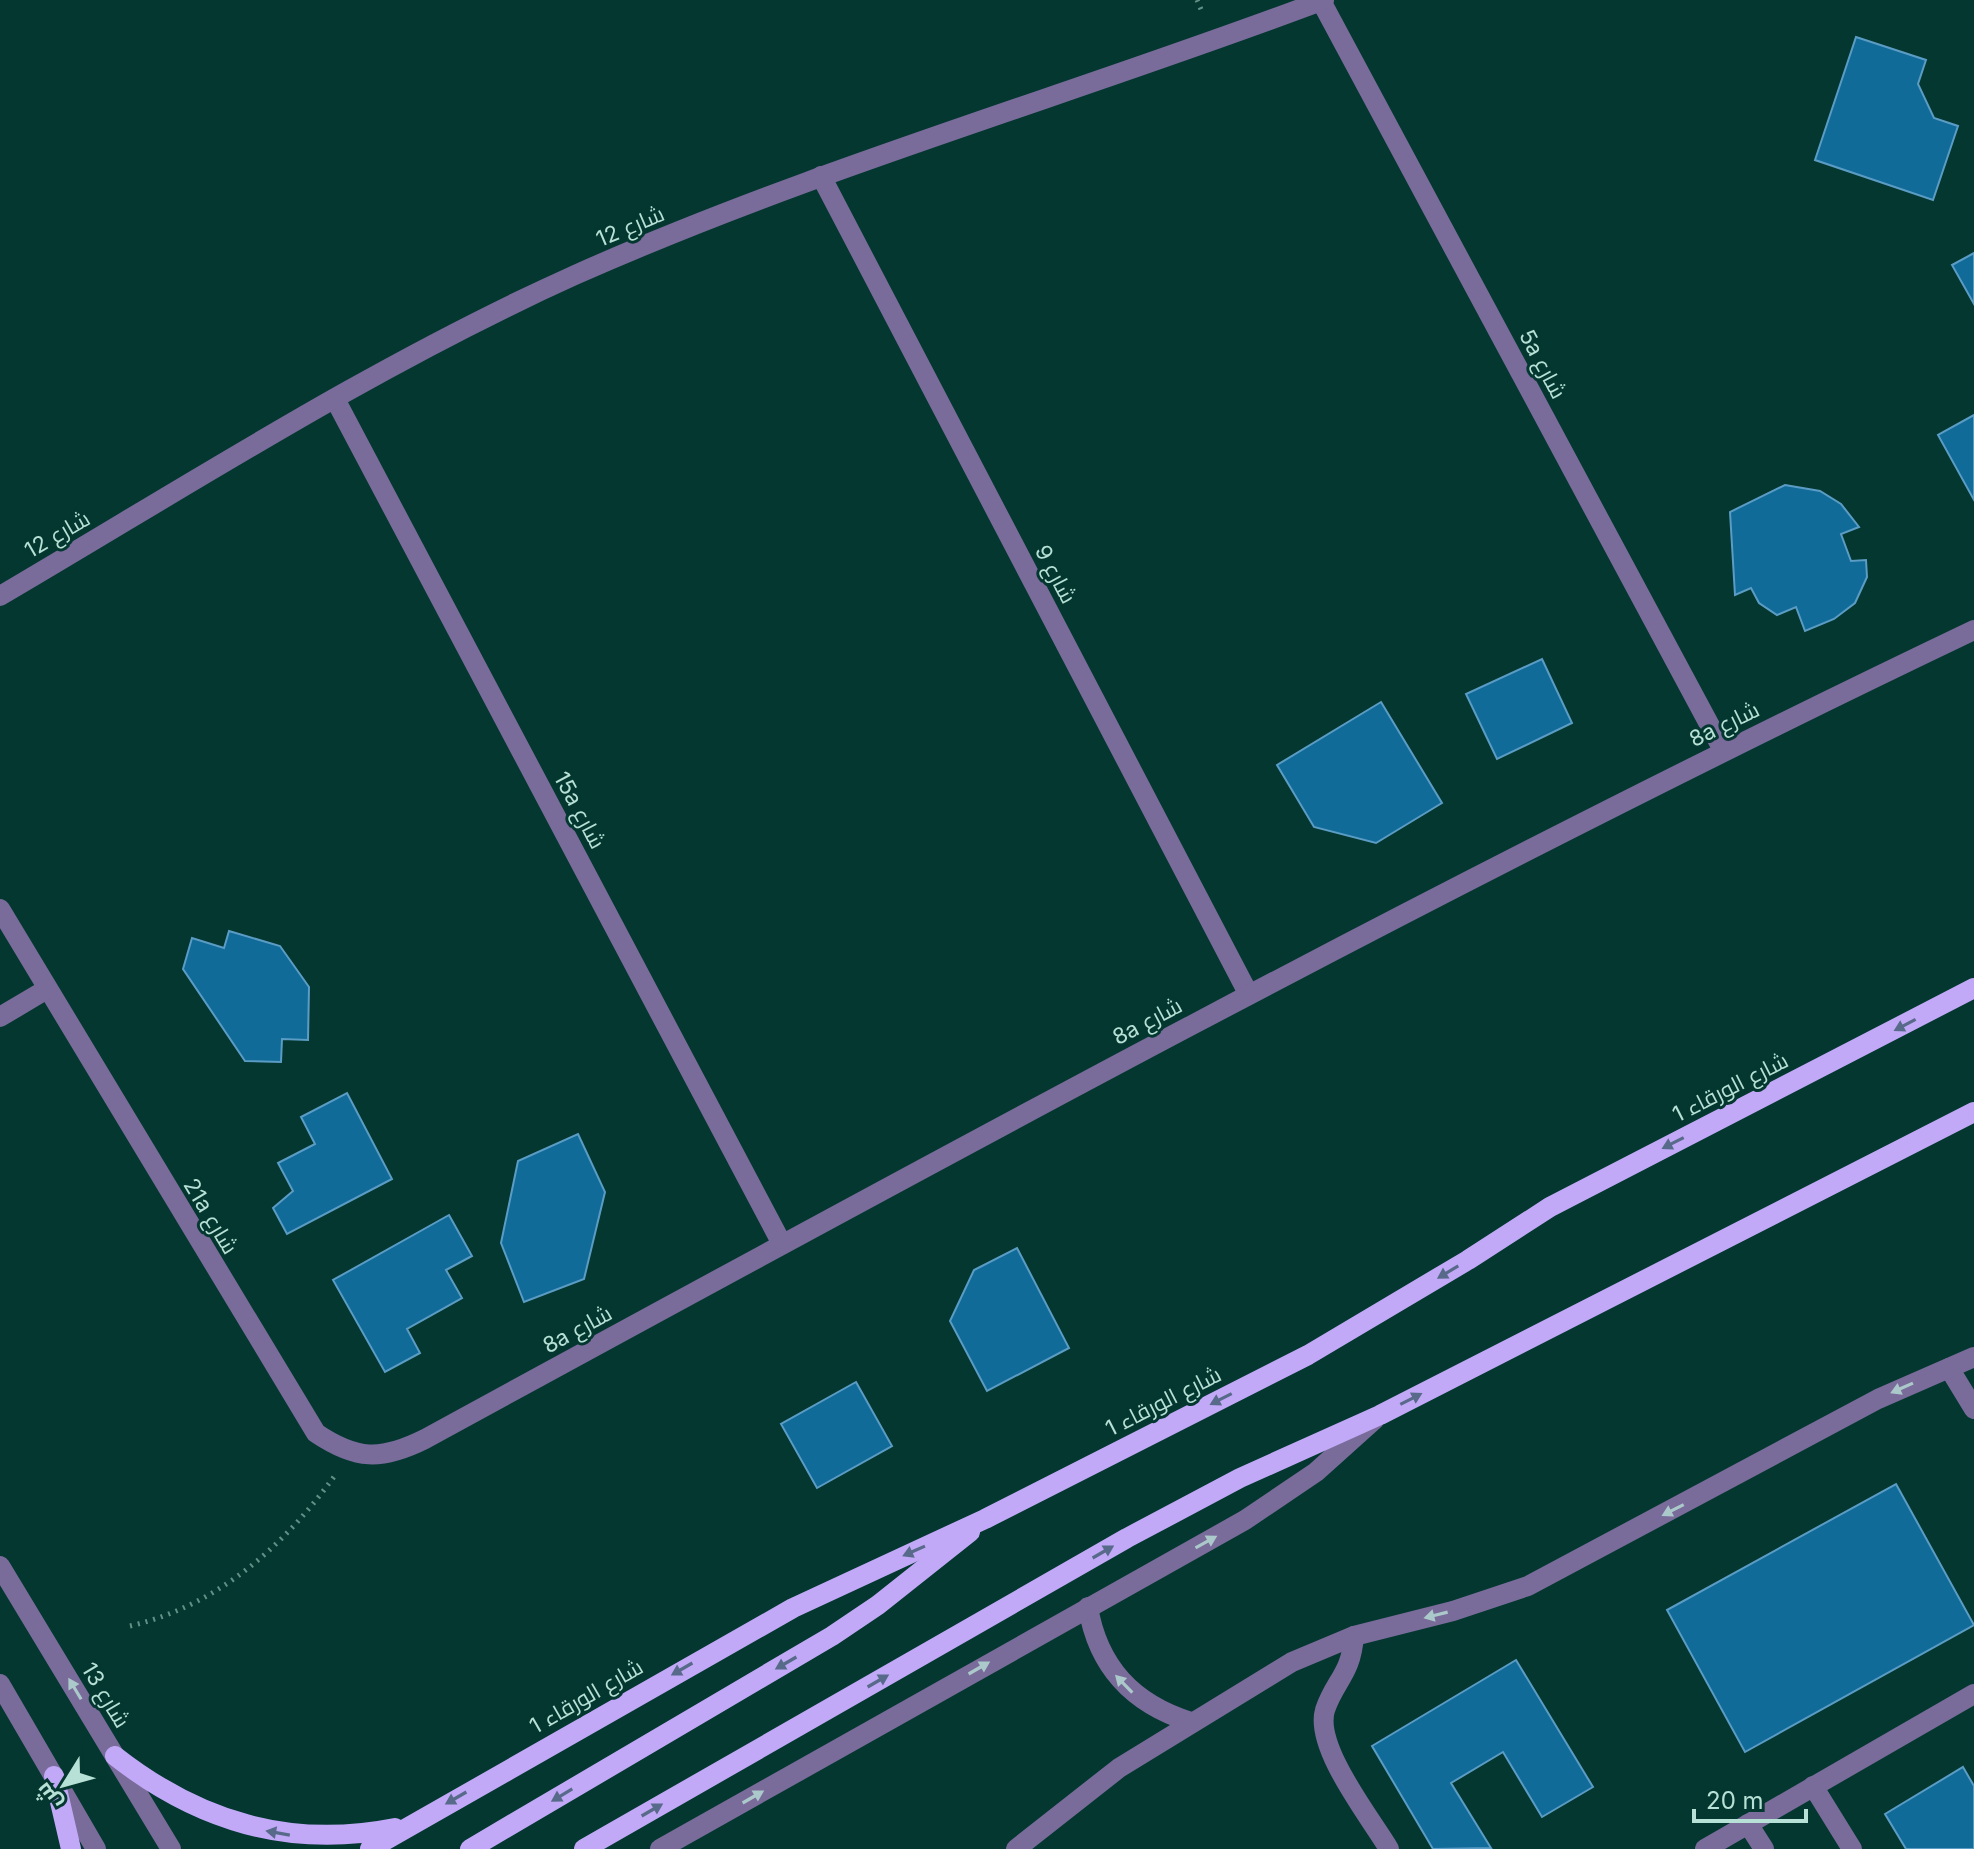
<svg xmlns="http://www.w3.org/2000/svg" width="1974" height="1849" font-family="Inter,Cairo,sans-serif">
  <rect width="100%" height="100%" fill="#03372f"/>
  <!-- building -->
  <g fill="#116b98" stroke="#5b9cc5" stroke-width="2">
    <path d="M1856 37 1926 60 1918 84 1934 118 1958 126 1933 200 1815 160Z"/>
    <path d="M1974 253V304L1952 265Z"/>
    <path d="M1974 415V500L1938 435Z"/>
    <path d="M1785 485 1820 491 1841 504 1859 527 1841 534 1851 561 1866 560 1867 577 1855 603 1834 619 1805 631 1796 607 1777 615 1759 603 1751 588 1735 595 1730 512Z"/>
    <path d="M1542 659 1572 723 1497 759 1466 694Z"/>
    <path d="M1381 702 1442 803 1376 843 1314 827 1277 765Z"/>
    <path d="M229 931 280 946 309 987 308 1040 282 1039 281 1062 245 1061 183 969 192 938 224 948Z"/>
    <path d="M347 1093 392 1179 287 1234 273 1208 293 1191 278 1163 315 1144 301 1117Z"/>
    <path d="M578 1134 605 1192 584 1279 524 1302 501 1243 518 1161Z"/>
    <path d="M449 1215 472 1256 446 1270 462 1298 407 1329 420 1353 385 1372 333 1280Z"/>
    <path d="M1017 1248 1069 1348 987 1391 950 1321 974 1270Z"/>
    <path d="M856 1382 892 1446 817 1488 781 1424Z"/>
    <path d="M1896 1484 1974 1625 1745 1752 1667 1610Z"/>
    <path d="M1516 1660 1593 1787 1542 1817 1503 1752 1451 1783 1491 1848 1433 1849 1372 1746Z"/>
    <path d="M1963 1767 1974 1786V1849H1906L1885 1814Z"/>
  </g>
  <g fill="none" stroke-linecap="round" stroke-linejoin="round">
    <!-- path -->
    <g stroke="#629087" stroke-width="5" stroke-dasharray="2 6" stroke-linecap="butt">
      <path d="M1197 0 1203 14"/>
      <path d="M130 1626C219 1605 283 1547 336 1474"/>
    </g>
    <!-- minor -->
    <g stroke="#796b9a" stroke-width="20">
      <path d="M1321 1 1723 750"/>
      <path d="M821 176 1248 993"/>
      <path d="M335 399 782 1244"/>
      <path d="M0 596C189 485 375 365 575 275 818 167 1075 94 1324 0"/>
      <path d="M0 909 316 1433C356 1460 381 1461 425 1439 936 1160 1448 881 1974 630"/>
      <path d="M0 1017 47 989"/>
      <path d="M1949 1368 1974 1409"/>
      <path d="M0 1566 171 1849"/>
      <path d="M1088 1607C1098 1667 1133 1704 1191 1722"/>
      <path d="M1354 1636C1351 1675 1335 1680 1325 1710 1314 1747 1370 1817 1389 1849"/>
      <path d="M0 1684 96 1849"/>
      <path d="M1813 1786 1852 1849"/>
      <path d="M1748 1824 1764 1849"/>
      <path d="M660 1849 1245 1520 1316 1472 1375 1419"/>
      <path d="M1016 1849 1119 1768 1292 1662 1354 1636 1453 1611 1528 1586 1878 1399 1974 1357"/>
      <path d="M1705 1849 1974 1694"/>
    </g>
    <!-- major -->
    <g stroke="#c1a9f8" stroke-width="20">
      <path d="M115 1756C198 1821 289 1849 395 1828"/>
      <path d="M54 1776 71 1849"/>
      <path d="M370 1849 793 1608 985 1519 1308 1355 1468 1260 1550 1207 1974 988"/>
      <path d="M470 1849 832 1636 878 1605 970 1532"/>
      <path d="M584 1849 1127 1538 1240 1478 1380 1415 1974 1112"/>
    </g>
  </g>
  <!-- one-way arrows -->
  <defs><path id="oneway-solid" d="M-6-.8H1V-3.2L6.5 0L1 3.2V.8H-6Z" transform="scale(2)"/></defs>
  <g fill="#586a89">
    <use href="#oneway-solid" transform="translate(1905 1025) rotate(152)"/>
    <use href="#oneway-solid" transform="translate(1673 1143) rotate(153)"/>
    <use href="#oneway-solid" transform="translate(1448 1272) rotate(149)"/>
    <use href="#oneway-solid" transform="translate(1221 1399) rotate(153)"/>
    <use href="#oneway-solid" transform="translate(1411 1399) rotate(-27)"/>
    <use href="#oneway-solid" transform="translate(914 1551) rotate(156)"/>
    <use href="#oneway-solid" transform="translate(1103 1552) rotate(-30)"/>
    <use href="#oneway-solid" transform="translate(786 1663) rotate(150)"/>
    <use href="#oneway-solid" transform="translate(682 1669) rotate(150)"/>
    <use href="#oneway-solid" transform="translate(878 1681) rotate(-30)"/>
    <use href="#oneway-solid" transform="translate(562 1795) rotate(149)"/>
    <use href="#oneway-solid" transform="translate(456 1798) rotate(150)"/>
    <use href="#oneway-solid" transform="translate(652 1810) rotate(-30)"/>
    <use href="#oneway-solid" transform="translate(278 1833) rotate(-170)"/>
  </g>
  <g fill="#abc9ca">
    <use href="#oneway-solid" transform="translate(1902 1388) rotate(156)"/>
    <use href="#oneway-solid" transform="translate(1673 1510) rotate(153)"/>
    <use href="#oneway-solid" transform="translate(1206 1542) rotate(-29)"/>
    <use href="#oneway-solid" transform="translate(1436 1615) rotate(166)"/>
    <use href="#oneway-solid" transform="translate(979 1668) rotate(-30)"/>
    <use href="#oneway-solid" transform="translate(1124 1684) rotate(-134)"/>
    <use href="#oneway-solid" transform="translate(75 1689) rotate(-121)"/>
    <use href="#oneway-solid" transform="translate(753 1797) rotate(-30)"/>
  </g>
  <g text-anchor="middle" stroke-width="6" stroke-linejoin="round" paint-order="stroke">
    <!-- street labels -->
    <g font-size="22" fill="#b7e0d6" stroke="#03372f">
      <text transform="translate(630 226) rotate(-23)" y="8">شارع 12</text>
      <text transform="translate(1543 364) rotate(62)" y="8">5a شارع</text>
      <text transform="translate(57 534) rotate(-30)" y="8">شارع 12</text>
      <text transform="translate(1056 574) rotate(62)" y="8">شارع 9</text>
      <text transform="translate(1724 724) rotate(-26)" y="8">8a شارع</text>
      <text transform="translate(580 810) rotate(62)" y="8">15a شارع</text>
      <text transform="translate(1147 1021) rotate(-28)" y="8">8a شارع</text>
      <text transform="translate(1730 1087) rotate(-27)" y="8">شارع الورقاء 1</text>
      <text transform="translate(211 1216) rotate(59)" y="8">21a شارع</text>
      <text transform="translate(577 1329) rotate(-29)" y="8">8a شارع</text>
      <text transform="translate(1163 1401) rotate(-27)" y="8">شارع الورقاء 1</text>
      <text transform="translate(106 1695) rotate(59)" y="8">شارع 13</text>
      <text transform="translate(586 1696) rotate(-30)" y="8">شارع الورقاء 1</text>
    </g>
  </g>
  <!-- north arrow -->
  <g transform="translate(64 1785) rotate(233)" stroke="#03372f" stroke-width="6" paint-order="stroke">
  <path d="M0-6L14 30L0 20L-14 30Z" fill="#b7e0d6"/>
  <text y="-12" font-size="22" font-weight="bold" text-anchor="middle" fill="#b7e0d6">ش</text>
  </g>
  <!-- scale -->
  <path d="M1694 1809v12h112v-12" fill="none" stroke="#b7e0d6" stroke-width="4"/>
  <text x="1706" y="1809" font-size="24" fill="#b7e0d6" stroke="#03372f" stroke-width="6" paint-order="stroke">20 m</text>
</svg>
